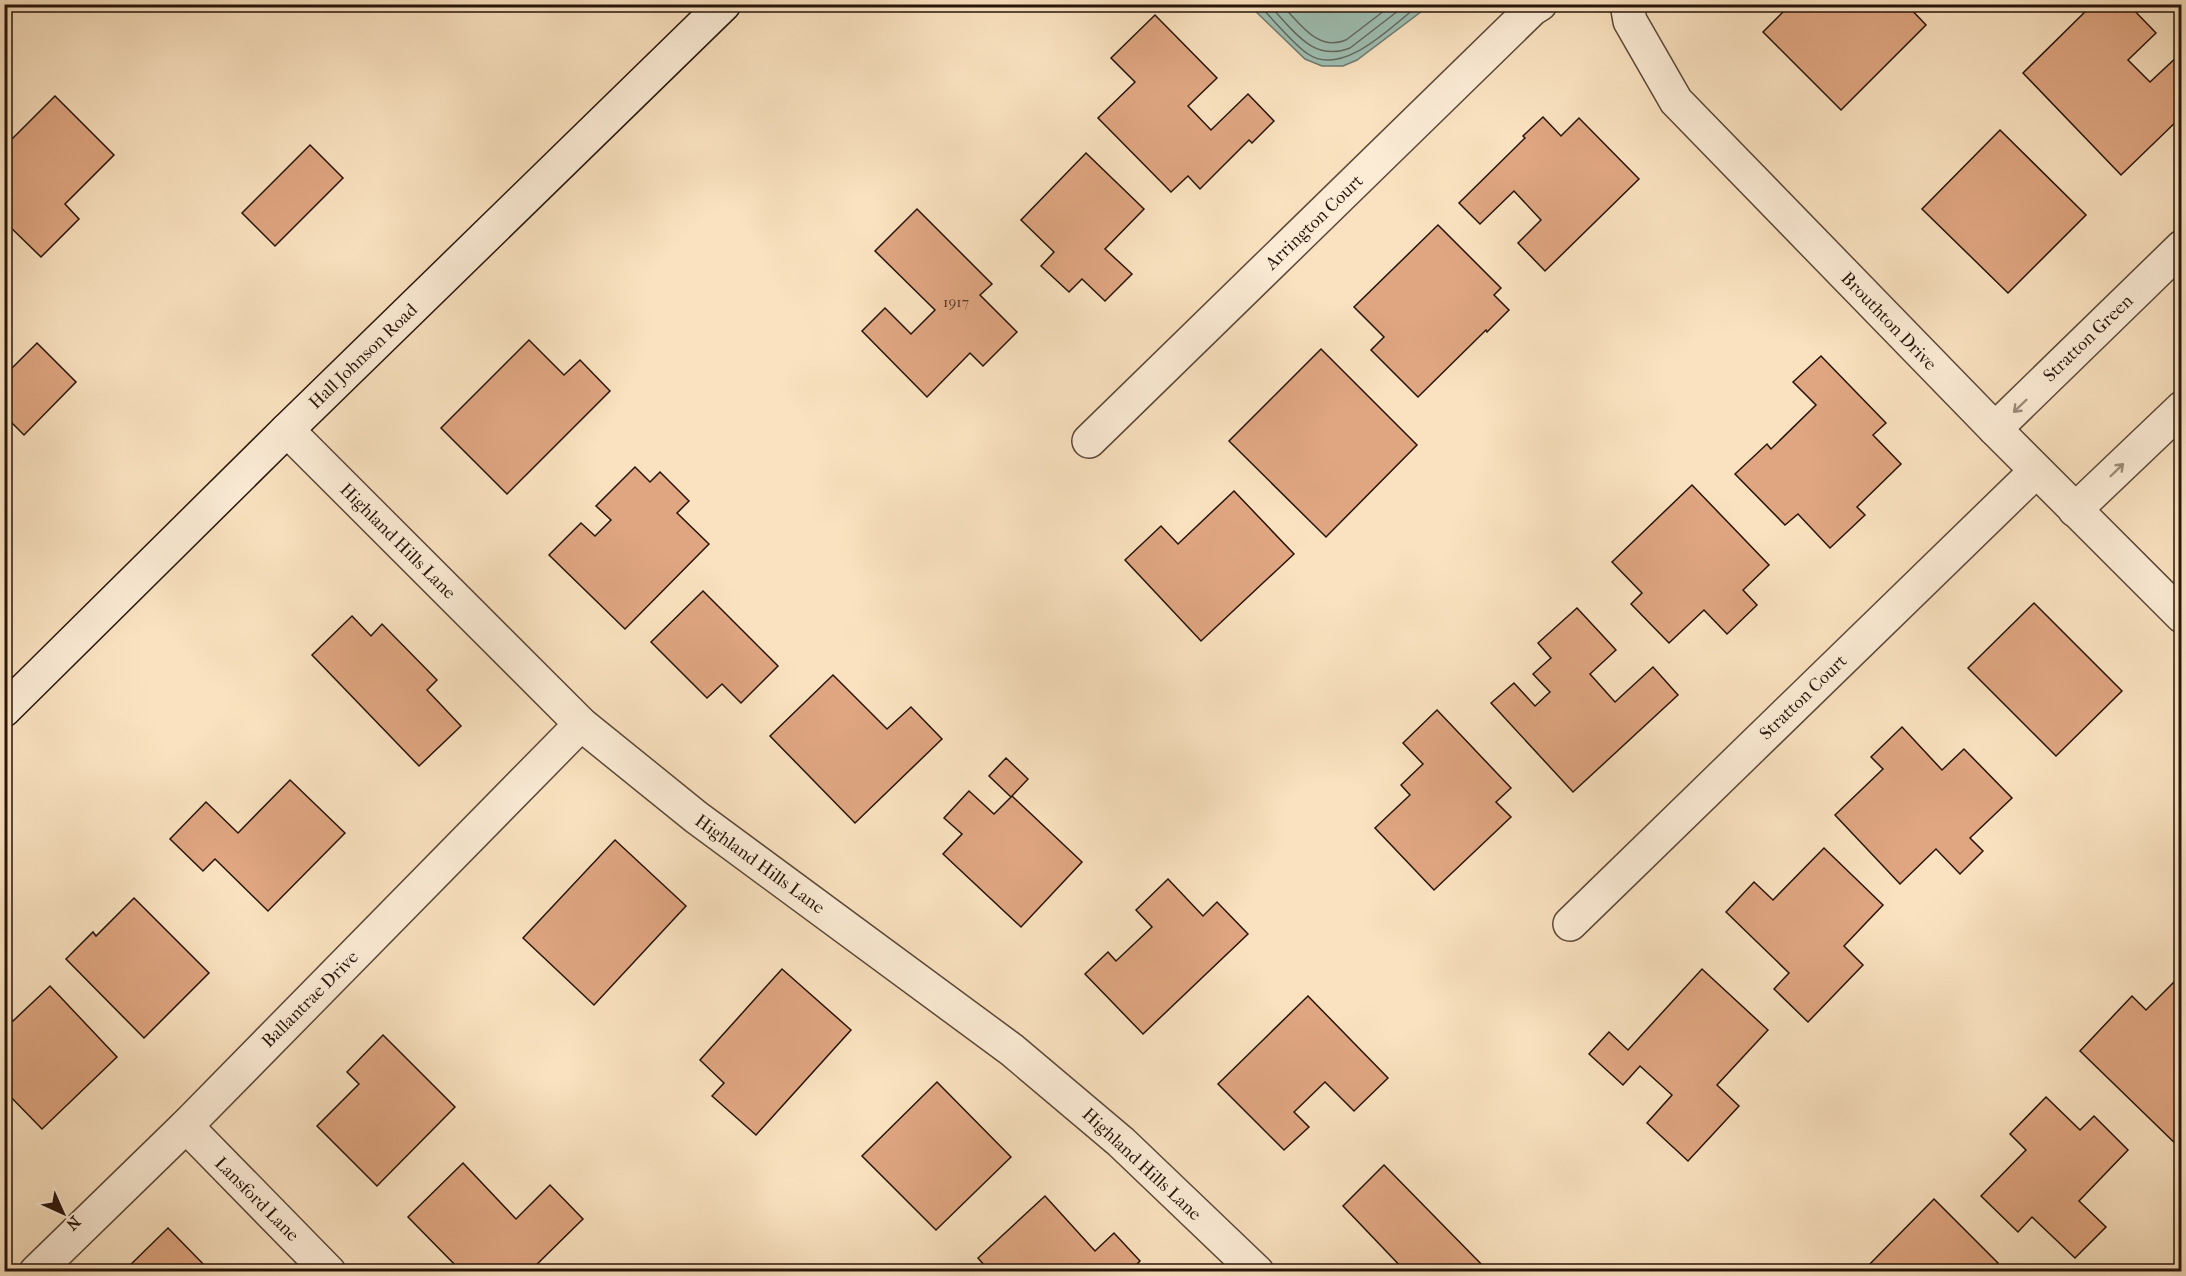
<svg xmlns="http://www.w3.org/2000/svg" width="2186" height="1276" font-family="'IM FELL French Canon',serif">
  <rect width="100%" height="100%" fill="#fae2c0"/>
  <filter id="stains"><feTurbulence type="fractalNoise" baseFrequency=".00333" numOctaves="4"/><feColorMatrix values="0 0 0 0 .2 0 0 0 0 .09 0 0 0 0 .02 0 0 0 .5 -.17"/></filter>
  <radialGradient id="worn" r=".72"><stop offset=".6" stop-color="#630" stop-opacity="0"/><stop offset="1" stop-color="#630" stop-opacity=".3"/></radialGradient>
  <!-- water -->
  <path fill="#9ebeb2" stroke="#6e7a6f" stroke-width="1.5" d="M1249 5H1430L1357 60 1343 66H1322L1305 59Z"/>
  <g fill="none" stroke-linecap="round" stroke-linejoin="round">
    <!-- shore -->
    <g stroke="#62695e" stroke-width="1.5">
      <path d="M1258 4C1272 18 1293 44 1308 54 1343 78 1393 25 1420 4"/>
      <path d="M1268 4C1293 29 1312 63 1350 48L1407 4"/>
      <path d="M1281 4C1300 23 1317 52 1346 40L1393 4"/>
    </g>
  </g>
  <!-- building -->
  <g fill="#dfa681" stroke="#27140a" stroke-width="1.5">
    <path d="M1791 4H1906L1926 25 1841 110 1763 32Z"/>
    <path d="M2093 4H2128L2156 33 2128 60 2150 82 2179 55 2182 57V116L2121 175 2023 73Z"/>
    <path d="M1155 15 1217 78 1188 106 1211 130 1248 94 1274 121 1252 143 1249 140 1200 189 1188 176 1171 192 1098 118 1135 82 1111 58Z"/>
    <path d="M55 96 114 155 65 204 79 219 41 257 4 221V133L11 140Z"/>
    <path d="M1543 117 1561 136 1579 118 1639 179 1545 271 1518 243 1541 220 1514 191 1480 224 1459 203 1525 138 1523 136Z"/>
    <path d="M2000 130 2086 215 2008 293 1922 209Z"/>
    <path d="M310 145 343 178 275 246 242 213Z"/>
    <path d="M1086 153 1144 209 1105 249 1132 274 1105 301 1082 279 1069 292 1041 266 1054 252 1021 220Z"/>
    <path d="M917 209 992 284 980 295 1017 332 983 366 970 353 927 397 862 331 885 308 911 334 935 310 875 251Z"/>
    <path d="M1438 225 1501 288 1494 295 1509 310 1487 332 1486 330 1418 397 1371 350 1384 337 1354 307Z"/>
    <path d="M529 340 564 375 580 360 610 391 507 494 441 428Z"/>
    <path d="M37 343 76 382 24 435 4 415V376Z"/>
    <path d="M1321 349 1417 445 1326 537 1229 441Z"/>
    <path d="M1821 356 1886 423 1873 435 1901 464 1857 507 1865 515 1830 548 1798 514 1785 525 1735 474 1767 444 1771 449 1816 405 1793 382Z"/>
    <path d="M635 467 650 482 660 472 689 501 677 513 709 544 625 629 549 555 581 523 595 536 611 520 596 506Z"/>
    <path d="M1692 485 1769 565 1743 590 1757 605 1727 634 1704 610 1669 643 1631 604 1642 593 1612 562Z"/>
    <path d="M1234 491 1294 554 1201 641 1125 560 1161 526 1178 544Z"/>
    <path d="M703 591 778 666 741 703 722 684 707 698 651 642Z"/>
    <path d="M2034 603 2122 691 2056 756 1968 668Z"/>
    <path d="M1577 608 1616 650 1590 674 1615 702 1653 667 1678 695 1573 792 1491 703 1514 683 1535 706 1550 692 1533 674 1551 658 1538 643Z"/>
    <path d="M352 616 371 636 382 624 437 680 427 690 461 726 419 766 312 655Z"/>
    <path d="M833 675 887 729 911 707 942 739 855 823 770 736Z"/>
    <path d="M1437 710 1511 788 1496 802 1511 817 1434 890 1375 828 1410 795 1401 785 1423 764 1403 743Z"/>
    <path d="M1902 727 1942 770 1964 749 2012 798 1970 838 1983 851 1960 874 1936 849 1900 884 1835 815 1883 769 1871 757Z"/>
    <path d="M1006 758 1028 779 1012 796 1082 862 1021 927 943 854 962 834 944 818 969 791 994 814 1011 797 989 776Z"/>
    <path d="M290 780 345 833 268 911 215 859 203 871 170 839 206 802 238 833Z"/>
    <path d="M615 840 686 906 594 1005 523 938Z"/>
    <path d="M1824 848 1883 905 1844 946 1863 965 1808 1022 1774 989 1789 973 1726 912 1754 882 1773 900Z"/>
    <path d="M1168 879 1203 916 1217 902 1248 934 1143 1034 1085 974 1108 952 1116 961 1152 927 1136 910Z"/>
    <path d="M134 898 209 973 144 1038 66 959 93 932 96 936Z"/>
    <path d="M782 969 851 1030 756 1135 712 1096 724 1083 700 1060Z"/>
    <path d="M1702 969 1768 1030 1717 1085 1739 1106 1688 1161 1647 1123 1672 1095 1640 1066 1623 1085 1589 1054 1609 1032 1628 1050Z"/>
    <path d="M2182 974V1150L2080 1051 2132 996 2146 1010Z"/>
    <path d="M50 986 117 1057 42 1129 4 1090V1013L13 1021Z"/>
    <path d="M1308 996 1388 1078 1354 1111 1325 1082 1294 1112 1309 1127 1284 1150 1218 1084Z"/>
    <path d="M383 1035 455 1107 377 1186 317 1126 359 1084 347 1072Z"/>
    <path d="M937 1082 1011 1157 936 1230 862 1156Z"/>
    <path d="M2046 1097 2080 1130 2094 1116 2128 1150 2079 1201 2106 1227 2075 1258 2032 1217 2018 1232 1981 1196 2026 1150 2010 1134Z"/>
    <path d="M463 1163 516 1219 550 1185 583 1219 529 1272H462L408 1217Z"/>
    <path d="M1384 1165 1485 1268 1481 1272H1406L1343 1206Z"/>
    <path d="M1045 1196 1095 1251 1114 1233 1140 1261 1129 1272H990L978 1258Z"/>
    <path d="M1934 1199 1998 1263 1989 1272H1862Z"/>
    <path d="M168 1228 211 1272H123Z"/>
  </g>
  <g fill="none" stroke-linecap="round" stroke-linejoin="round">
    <!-- street casing -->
    <g stroke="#5c4838" stroke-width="36">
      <g id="street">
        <path d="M1627 4 1630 21 1676 101 1995 429 2182 616"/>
        <path d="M1995 429 2182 247"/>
        <path d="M287 430 581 724 696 817 1012 1050 1121 1142 1257 1272"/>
        <path d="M1089 441 1532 9 1540 4"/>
        <path d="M2075 510 2182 408"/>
        <path d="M1570 924 2036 471"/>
        <path d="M186 1126 329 1272"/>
        <path d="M36 1272 186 1126 581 724"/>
      </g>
    </g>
    <!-- secondary casing -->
    <g stroke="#27140a" stroke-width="36">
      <path id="secondary" d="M4 710 287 430 724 4"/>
    </g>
    <!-- street -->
    <use href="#street" stroke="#fcecd6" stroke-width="33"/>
    <!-- secondary -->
    <use href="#secondary" stroke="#fcecd6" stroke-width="33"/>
  </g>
  <!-- one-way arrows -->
  <defs><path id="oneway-shaft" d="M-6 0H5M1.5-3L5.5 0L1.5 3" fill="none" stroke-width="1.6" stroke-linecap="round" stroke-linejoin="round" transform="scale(1.5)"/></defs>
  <g stroke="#9c8b7a">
    <use href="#oneway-shaft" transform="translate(2020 406) rotate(136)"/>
    <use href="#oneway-shaft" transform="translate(2117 470) rotate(-44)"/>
  </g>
  <g text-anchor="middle" stroke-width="5" stroke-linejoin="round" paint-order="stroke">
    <!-- number labels -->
    <g font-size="15" fill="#553828">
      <text x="956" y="307">1917</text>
    </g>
    <!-- street labels -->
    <g font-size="18" fill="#27140a" stroke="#fcecd6">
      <text transform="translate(1314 222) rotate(-44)" y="6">Arrington Court</text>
      <text transform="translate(1889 321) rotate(46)" y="6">Brouthton Drive</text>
      <text transform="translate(2088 338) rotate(-44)" y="6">Stratton Green</text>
      <text transform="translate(363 356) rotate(-44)" y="6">Hall Johnson Road</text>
      <text transform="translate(398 541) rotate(45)" y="6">Highland Hills Lane</text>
      <text transform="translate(1803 697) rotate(-44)" y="6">Stratton Court</text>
      <text transform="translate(760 864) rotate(36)" y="6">Highland Hills Lane</text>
      <text transform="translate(310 999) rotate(-45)" y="6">Ballantrae Drive</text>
      <text transform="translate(1142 1164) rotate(43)" y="6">Highland Hills Lane</text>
      <text transform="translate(257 1199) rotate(45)" y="6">Lansford Lane</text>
    </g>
  </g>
  <!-- margin -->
  <rect width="2186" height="1276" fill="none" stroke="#fae2c0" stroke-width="24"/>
  <rect x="6" y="6" width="2174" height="1264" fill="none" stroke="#27140a" stroke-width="3"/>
  <rect x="12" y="12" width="2162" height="1252" fill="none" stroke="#27140a" stroke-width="1.5"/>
  <!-- north arrow -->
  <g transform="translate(63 1213) rotate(135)" stroke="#fcecd6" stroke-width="4.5" paint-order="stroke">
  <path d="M0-4.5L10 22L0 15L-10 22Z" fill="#27140a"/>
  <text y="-9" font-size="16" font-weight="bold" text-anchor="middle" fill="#27140a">N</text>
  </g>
  <rect width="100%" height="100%" filter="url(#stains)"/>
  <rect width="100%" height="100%" fill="url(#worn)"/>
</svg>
